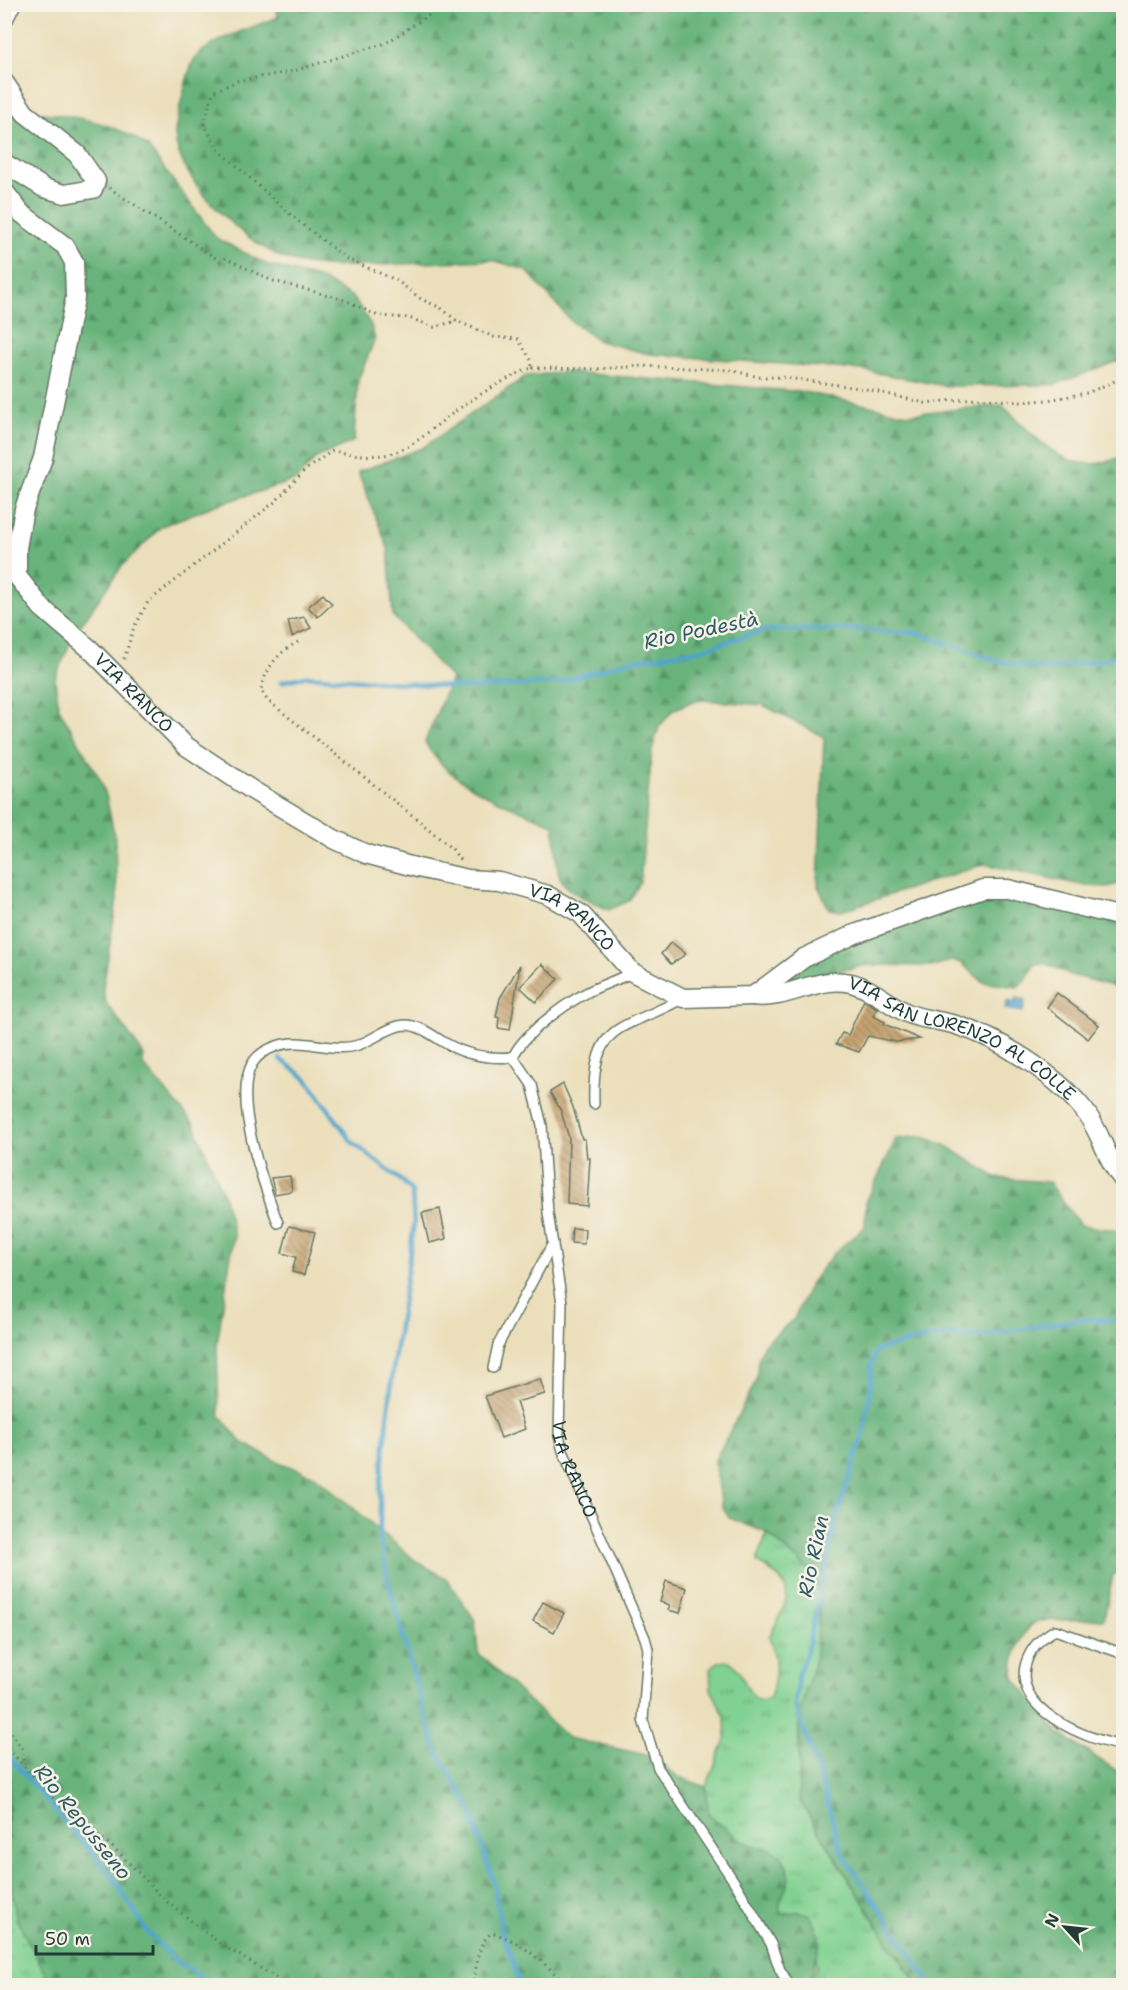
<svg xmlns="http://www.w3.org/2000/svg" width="1128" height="1990" font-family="'Shantell Sans',sans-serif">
  <defs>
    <pattern id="grass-tufts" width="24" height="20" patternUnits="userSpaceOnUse" patternTransform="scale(1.5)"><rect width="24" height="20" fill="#81d192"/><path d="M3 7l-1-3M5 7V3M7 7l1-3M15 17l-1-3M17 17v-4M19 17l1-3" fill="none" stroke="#69ab78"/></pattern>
    <pattern id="forest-firs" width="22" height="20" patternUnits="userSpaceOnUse" patternTransform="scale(1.5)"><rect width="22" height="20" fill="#68b37c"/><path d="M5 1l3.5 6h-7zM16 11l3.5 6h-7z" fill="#559366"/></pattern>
    <pattern id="water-ripples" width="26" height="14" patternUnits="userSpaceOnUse" patternTransform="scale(1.5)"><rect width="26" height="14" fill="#50a4cc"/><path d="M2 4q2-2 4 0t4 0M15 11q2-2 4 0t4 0" fill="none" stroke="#4287a6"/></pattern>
    <pattern id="building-back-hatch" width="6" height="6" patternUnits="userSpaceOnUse" patternTransform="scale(1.5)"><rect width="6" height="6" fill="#c5a170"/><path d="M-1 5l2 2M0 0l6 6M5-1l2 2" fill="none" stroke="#9f845d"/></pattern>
  </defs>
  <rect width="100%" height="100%" fill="#f7f3e8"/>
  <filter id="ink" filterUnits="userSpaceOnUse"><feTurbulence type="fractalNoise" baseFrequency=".0167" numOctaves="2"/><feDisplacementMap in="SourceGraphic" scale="12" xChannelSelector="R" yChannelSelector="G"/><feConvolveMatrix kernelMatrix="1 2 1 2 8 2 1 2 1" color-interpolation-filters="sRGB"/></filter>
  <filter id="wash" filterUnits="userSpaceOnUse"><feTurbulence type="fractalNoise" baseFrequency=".008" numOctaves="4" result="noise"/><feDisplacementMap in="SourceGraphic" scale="24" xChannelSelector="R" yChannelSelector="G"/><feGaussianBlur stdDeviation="1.35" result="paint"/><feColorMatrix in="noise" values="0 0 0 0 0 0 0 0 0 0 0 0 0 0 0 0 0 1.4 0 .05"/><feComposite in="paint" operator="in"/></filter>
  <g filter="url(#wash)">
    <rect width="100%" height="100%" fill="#ebdfbb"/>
    <!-- grass -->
    <g fill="url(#grass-tufts)" stroke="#508763" stroke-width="1.5">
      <path d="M767 1533 812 1573 820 1598 816 1656 799 1714V1799L893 1950 919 1985H809L817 1964 799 1912 780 1914C776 1896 792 1886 788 1871 780 1844 766 1851 749 1844 734 1837 720 1824 708 1813L706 1787 726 1737 725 1717 711 1689 710 1668 718 1662 729 1661C745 1671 743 1692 760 1701L770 1698C777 1674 778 1660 769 1637 788 1600 800 1586 757 1562Z"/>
      <path d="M5 1777 10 1785 5 1840Z"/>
      <path d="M4 1848 17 1920 52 1985H5Z"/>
    </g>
    <!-- forest -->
    <g fill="url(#forest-firs)" stroke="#447858" stroke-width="1.5">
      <path d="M276 5H1123V359L1054 385 945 386 861 370 648 354 599 341 572 322 526 270 492 260C457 261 422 263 387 265 358 266 325 269 296 262 253 252 177 182 175 135 175 124 188 70 194 60 206 41 257 26 278 17Z"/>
      <path d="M5 108C54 115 107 115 148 147L216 238 268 265 321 279 351 296 361 309 371 325 375 339 358 380 354 441 316 458 296 480 213 506 162 526 122 566 73 636 55 679 59 708 100 779 106 795 115 838 117 899 103 988 106 1003 144 1055 143 1065 194 1124 223 1194 234 1235 217 1344 219 1414 240 1441 276 1461 315 1476 416 1561 446 1578 475 1620 478 1653 568 1738 651 1756 679 1777 706 1787 708 1813C720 1824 734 1837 749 1844 766 1851 780 1844 788 1870 793 1886 776 1898 780 1914L799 1912 809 1914C831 1945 812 1956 809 1986L52 1985 17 1920 5 1848 10 1785 5 1777Z"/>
      <path d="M566 372 804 392 908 414 1002 405C1039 439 1068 482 1123 456V883L1107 887 1086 886 984 864 841 911 829 909 818 886 824 737 763 705 703 700 693 701 673 710 659 727 652 750 640 883 629 901 609 910C550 883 560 886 554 825 511 805 448 787 425 742L451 678 393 616 388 548 358 472 422 448 526 376Z"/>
      <path d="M1002 895 1123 919V989L1071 975 1045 963 1035 964 1025 981 1017 987 983 982 961 963 951 961 933 966 866 965 778 985 825 953 966 900Z"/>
      <path d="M921 1136 947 1146 997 1178 1049 1182 1080 1225 1120 1231 1124 1236 1123 1566 1113 1575 1104 1619 1037 1621C1021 1630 1011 1660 1014 1678L1060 1734 1123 1775V1985H919L893 1950 799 1799V1714L816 1656 820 1598 818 1585 812 1573 767 1533 729 1518 722 1506 714 1462 756 1381 758 1361 764 1344 794 1319 810 1284 834 1253 865 1227 866 1202 896 1139Z"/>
    </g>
    <!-- water -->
    <path fill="url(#water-ripples)" stroke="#387080" stroke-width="1.5" d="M1016 998 1025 1000 1023 1012 1005 1009 1007 1001 1015 1003Z"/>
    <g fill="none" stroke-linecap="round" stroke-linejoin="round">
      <!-- stream -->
      <g stroke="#50a4cc" stroke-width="4.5">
        <path d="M281 682 307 676 470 688 558 683 628 661 699 650 765 630 847 629 918 633 997 661 1046 669 1108 659 1124 652"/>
        <path d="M280 1059 306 1078 352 1142 403 1182 412 1192 414 1224 394 1361 380 1488V1539L387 1576 422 1705 437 1751 470 1808 494 1883 501 1930 521 1986"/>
        <path d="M4 1751 112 1876 148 1933 175 1960 214 1986"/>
        <path d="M932 1986 842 1853 813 1754 795 1706 798 1674 807 1651 838 1511 864 1432 871 1384V1364L876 1351 911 1341 951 1335 979 1336 1082 1319 1124 1320"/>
      </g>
    </g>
    <g id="blocks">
      <!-- building -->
      <g fill="url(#building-back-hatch)">
        <path d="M323 594 332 604 318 617 308 607Z"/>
        <path d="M304 617 311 628 292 637 288 621Z"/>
        <path d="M671 942 686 954 671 964 661 954Z"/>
        <path d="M542 964 558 979 536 1002 520 987Z"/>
        <path d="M520 965 510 1030 498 1028 499 1017H496L500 998Z"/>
        <path d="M1057 993 1099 1025 1088 1039 1047 1007Z"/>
        <path d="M864 1000 877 1008 873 1016 885 1022 884 1024 920 1039 896 1042 868 1036 859 1052 836 1044 842 1033 848 1035Z"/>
        <path d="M563 1084 573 1107 582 1139H585L587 1158H590L587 1206 567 1204 569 1138 561 1111 550 1092Z"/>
        <path d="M290 1176 292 1191 275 1194 271 1178Z"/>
        <path d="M440 1209 446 1239 429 1243 422 1213Z"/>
        <path d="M289 1226 315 1232 304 1275 292 1272 296 1257 282 1253Z"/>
        <path d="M572 1228 585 1229 584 1244 571 1243Z"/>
        <path d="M540 1379 545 1394 516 1402 525 1429 501 1438 485 1396Z"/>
        <path d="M666 1581 687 1588 680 1613 668 1610 670 1605 660 1602Z"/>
        <path d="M543 1602 564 1613 554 1632 533 1621Z"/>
      </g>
    </g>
  </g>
  <g filter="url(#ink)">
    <use href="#blocks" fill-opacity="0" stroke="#667663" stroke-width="1.5"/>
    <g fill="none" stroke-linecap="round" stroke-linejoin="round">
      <!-- lane casing -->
      <g stroke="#667663" stroke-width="12">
        <g id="lane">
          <path id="s1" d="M632 972C617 981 600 985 586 993 564 1005 523 1034 513 1057L532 1085 542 1125 548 1213 562 1303 559 1436 563 1451 645 1638 648 1649 643 1720 658 1768 737 1886 771 1944 780 1970 790 1986"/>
          <path d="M594 1104C591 1018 624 1032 683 998"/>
          <path d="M278 1223C265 1188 232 1100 252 1064 257 1055 268 1049 277 1046 302 1037 329 1052 355 1046 371 1042 388 1026 405 1025 421 1025 434 1037 447 1044 468 1056 489 1059 513 1057"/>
          <path d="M493 1368 498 1345 553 1243"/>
          <path d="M1124 1654 1055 1630C1041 1638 1033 1645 1027 1660 1008 1709 1087 1740 1124 1746"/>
        </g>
      </g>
      <!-- street casing -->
      <g stroke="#667663" stroke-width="21">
        <g id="street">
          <path d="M4 18 11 4"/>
          <path d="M4 82 25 113 77 154 96 181 93 189 64 194 44 188 4 163"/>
          <path id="s2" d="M4 191 21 213 65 246 74 262 75 298 43 458 24 509 17 548V576L42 608 90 649 186 746 252 790 334 839 366 854 418 868 468 879 499 881 548 895 581 914 632 972 683 998 753 996 804 958 855 934 983 889H1008L1114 915 1124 913"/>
          <path id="s3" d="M753 996C787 1001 817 975 851 983 872 988 888 1004 907 1013 922 1020 940 1020 956 1025 999 1038 1055 1074 1084 1110 1101 1131 1106 1160 1124 1181"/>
        </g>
      </g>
      <!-- path -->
      <g stroke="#667663" stroke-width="3" stroke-dasharray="1.5 4.5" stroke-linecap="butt">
        <path d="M109 188 220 261 226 258 270 280 345 300 378 316 409 318 434 327 457 321"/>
        <path d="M532 368 597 369 643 366 730 370 759 377H781L866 389 925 403 975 398 1021 402 1047 400 1087 393 1124 377"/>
        <path d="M298 642C279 651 265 669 261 690L267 700 417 819 452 849 460 860"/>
        <path d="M124 659 134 627 148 602 276 501 304 471 332 451C352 454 377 459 396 452 418 444 434 426 453 413 472 399 510 375 532 368L531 360 518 339 494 337 457 321 441 308 421 299 396 280 347 259 293 217 218 149 204 124 213 92 237 81 290 72 386 43 446 4"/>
        <path d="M4 1723 23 1750V1763"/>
        <path d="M4 1744 75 1822 96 1834 116 1850 167 1902 222 1945 290 1986"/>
        <path d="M472 1986C478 1969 475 1943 492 1933 521 1940 547 1965 567 1986"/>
      </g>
      <!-- lane -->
      <use href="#lane" stroke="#fff" stroke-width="9"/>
      <!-- street -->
      <use href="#street" stroke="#fff" stroke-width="18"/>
    </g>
  </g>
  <g text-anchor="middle" stroke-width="5" stroke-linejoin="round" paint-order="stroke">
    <!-- street labels -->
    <g font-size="18" fill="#1f3d34" stroke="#f7f3e8">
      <text dy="6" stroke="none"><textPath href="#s2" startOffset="588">VIA RANCO</textPath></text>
      <text dy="6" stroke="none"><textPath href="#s2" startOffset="1092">VIA RANCO</textPath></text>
      <text dy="6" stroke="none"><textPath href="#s3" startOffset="225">VIA SAN LORENZO AL COLLE</textPath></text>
      <text dy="6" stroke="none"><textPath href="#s1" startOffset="572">VIA RANCO</textPath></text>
    </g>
    <!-- water labels -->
    <g font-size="20" font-style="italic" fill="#2e5c62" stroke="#f7f3e8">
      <text transform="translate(701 630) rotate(-12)" y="7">Rio Podestà</text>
      <text transform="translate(813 1556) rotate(-78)" y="7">Rio Rian</text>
      <text transform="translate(83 1822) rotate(51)" y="7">Rio Repusseno</text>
    </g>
  </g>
  <!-- margin -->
  <rect width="1128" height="1990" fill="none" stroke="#f7f3e8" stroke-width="24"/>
  <!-- north arrow -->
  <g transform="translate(1065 1927) rotate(297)" stroke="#f7f3e8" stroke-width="4.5" paint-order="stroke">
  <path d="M0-4.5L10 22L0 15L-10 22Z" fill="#1f3d34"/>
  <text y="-9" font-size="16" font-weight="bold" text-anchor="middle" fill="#1f3d34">N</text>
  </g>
  <!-- scale -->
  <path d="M36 1945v9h117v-9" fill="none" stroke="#1f3d34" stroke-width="3"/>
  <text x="45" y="1945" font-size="18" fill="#1f3d34" stroke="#f7f3e8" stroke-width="4.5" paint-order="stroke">50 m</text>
</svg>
